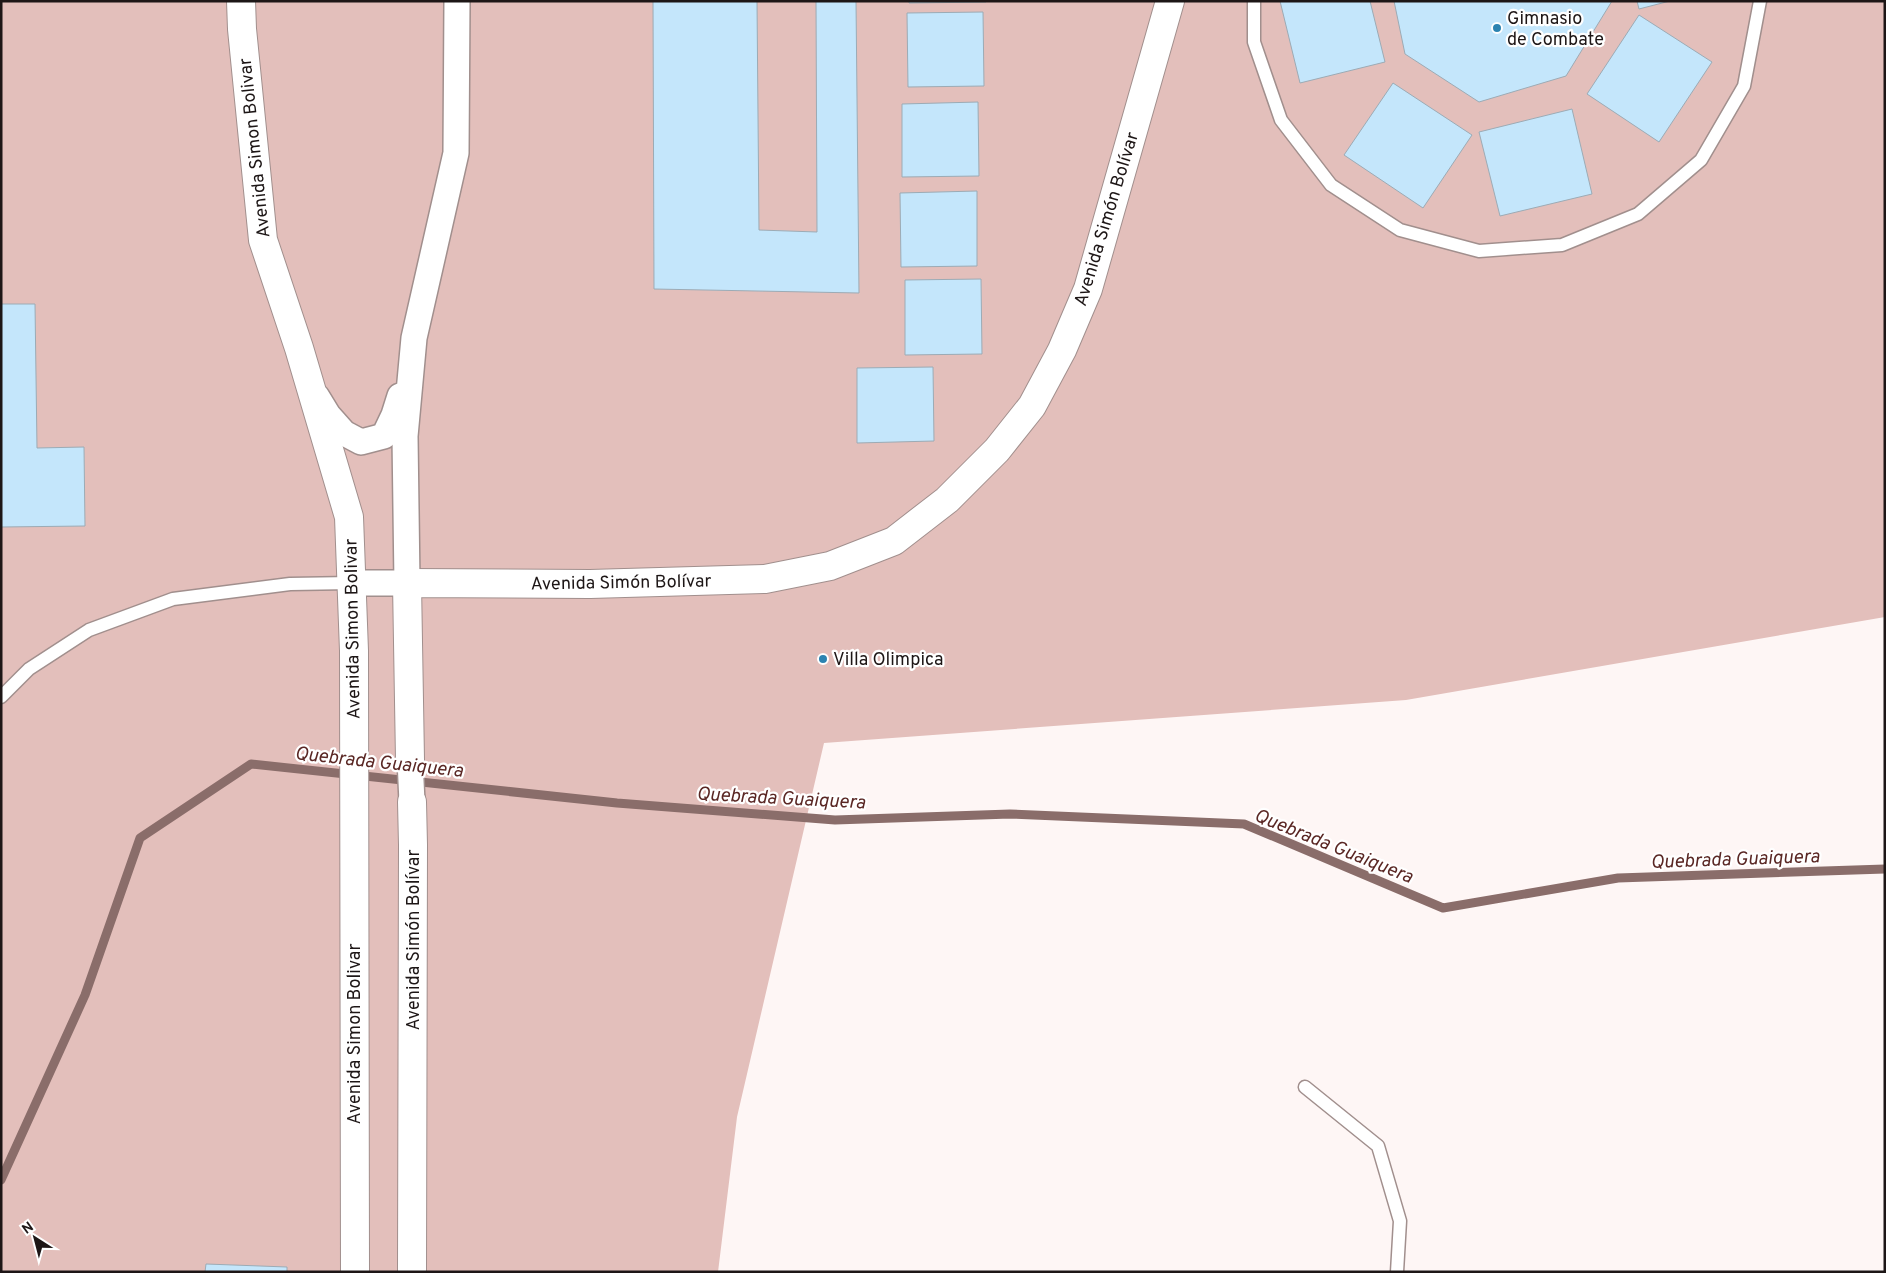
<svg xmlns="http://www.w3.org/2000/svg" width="1886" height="1273" font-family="Overpass,sans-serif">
  <rect width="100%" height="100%" fill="#fef6f5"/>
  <!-- green -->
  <path fill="#e3bfbb" d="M1 1H1885V617L1406 700 824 743 737 1117 718 1272H1Z"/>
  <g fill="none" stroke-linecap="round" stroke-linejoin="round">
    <!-- stream -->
    <path stroke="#8a6d6a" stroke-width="9" d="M1 1180 85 995 140 838 251 764 617 803 835 820 1010 814 1244 824 1443 908 1618 878 1885 869"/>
  </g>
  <!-- building -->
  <g fill="#c4e6fb" stroke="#9cabb5">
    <path d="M653 1H757L759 230 817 232 816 1H856L859 293 654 289Z"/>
    <path d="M909 1H986V2L909 3Z"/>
    <path d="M1280 1H1370L1385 62 1300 83Z"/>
    <path d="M1394 1H1612L1566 76 1479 102 1405 54Z"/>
    <path d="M1637 1H1670L1639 9Z"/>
    <path d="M983 12 984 86 908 87 907 13Z"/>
    <path d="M1639 15 1712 62 1659 142 1587 94Z"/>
    <path d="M1393 83 1472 135 1423 208 1344 155Z"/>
    <path d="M978 102 979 176 902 177V104Z"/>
    <path d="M1572 109 1592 194 1500 216 1479 132Z"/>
    <path d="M977 191V266L901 267 900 193Z"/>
    <path d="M981 279 982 354 905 355V280Z"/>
    <path d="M1 304H35L37 448 84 447 85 526 1 527Z"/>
    <path d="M933 367 934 441 857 443V368Z"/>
    <path d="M206 1264 287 1267V1272H205Z"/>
  </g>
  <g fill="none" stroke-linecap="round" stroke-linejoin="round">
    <!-- lane casing -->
    <g stroke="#a18f8d" stroke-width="15">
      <g id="lane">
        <path d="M1254 1V42L1281 120 1331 185 1400 230 1479 251 1562 245 1638 214 1701 160 1744 86 1760 1"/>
        <path d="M1 697 29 669 89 630 173 599 290 584 352 583"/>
        <path d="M1305 1087 1378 1146 1400 1221 1397 1272"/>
      </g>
    </g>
    <!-- street casing -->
    <g stroke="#a18f8d" stroke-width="28">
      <g id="street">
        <path d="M317 397 328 415 344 433 361 442 384 436 394 415 400 396"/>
        <path d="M352 583H407L405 436 414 338 456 153 457 1"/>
        <path d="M410 760 412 802"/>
      </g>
    </g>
    <!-- secondary casing -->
    <g stroke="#a18f8d" stroke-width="30">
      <g id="secondary">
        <path d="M241 1 242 29 263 240 299 348 349 517 354 651 355 1272"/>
        <path d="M410 760 407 583 590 584 765 579 830 566 894 541 947 500 997 450 1032 406 1062 350 1088 289 1170 1"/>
        <path d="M412 802 413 845 412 1272"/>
      </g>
    </g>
    <!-- lane -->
    <use href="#lane" stroke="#fff" stroke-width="12"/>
    <!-- street -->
    <use href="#street" stroke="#fff" stroke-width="25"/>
    <!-- secondary -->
    <use href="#secondary" stroke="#fff" stroke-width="28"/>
  </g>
  <!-- markers -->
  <g fill="#2b83b1" stroke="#fff" stroke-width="2">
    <circle cx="1497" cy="28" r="5"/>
    <circle cx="823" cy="659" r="5"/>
  </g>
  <g text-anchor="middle" stroke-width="4.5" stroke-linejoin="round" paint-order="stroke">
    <!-- poi labels -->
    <g font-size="18" fill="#1d1616" stroke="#fff" text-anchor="start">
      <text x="1507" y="24">Gimnasio<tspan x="1507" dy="21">de Combate</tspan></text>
      <text x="833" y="665">Villa Olimpica</text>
    </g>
    <!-- street labels -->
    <g font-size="18" fill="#1d1616" stroke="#fff">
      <text transform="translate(254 148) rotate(-96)" y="6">Avenida Simon Bolivar</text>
      <text transform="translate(1106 219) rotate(-73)" y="6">Avenida Simón Bolívar</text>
      <text transform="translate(621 582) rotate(-1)" y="6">Avenida Simón Bolívar</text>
      <text transform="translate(352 629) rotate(-91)" y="6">Avenida Simon Bolivar</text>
      <text transform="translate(413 940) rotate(-90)" y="6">Avenida Simón Bolívar</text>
      <text transform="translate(354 1034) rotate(-90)" y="6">Avenida Simon Bolivar</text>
    </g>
    <!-- water labels -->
    <g font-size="19" font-style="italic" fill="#5a2724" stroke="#fff">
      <text transform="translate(379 761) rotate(6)" y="7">Quebrada Guaiquera</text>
      <text transform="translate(781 797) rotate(3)" y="7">Quebrada Guaiquera</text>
      <text transform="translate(1334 845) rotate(22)" y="7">Quebrada Guaiquera</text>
      <text transform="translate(1735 858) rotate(-2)" y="7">Quebrada Guaiquera</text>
    </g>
  </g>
  <!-- border -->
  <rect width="1886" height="1273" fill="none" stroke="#1d1616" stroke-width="5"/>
  <!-- north arrow -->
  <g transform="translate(35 1238) rotate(324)" stroke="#ffffff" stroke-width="4" paint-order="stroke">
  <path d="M0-4L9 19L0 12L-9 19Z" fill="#1d1616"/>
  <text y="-8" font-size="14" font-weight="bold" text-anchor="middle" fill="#1d1616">N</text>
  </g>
</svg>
